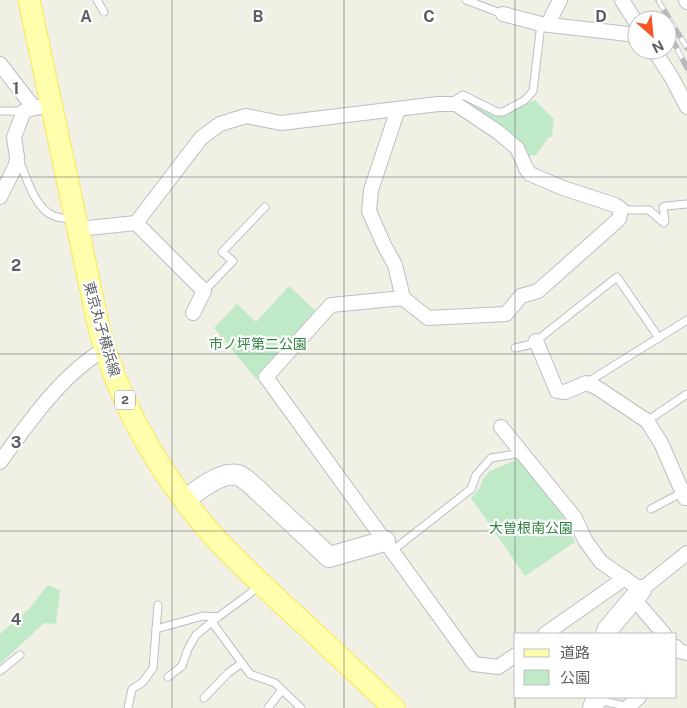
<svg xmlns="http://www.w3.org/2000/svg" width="687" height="708" font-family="'Public Sans','Noto Sans JP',sans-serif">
  <rect width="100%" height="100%" fill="#f0f0e5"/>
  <!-- green -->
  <g fill="#c0eac7">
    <path d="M466 98 498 115H506L524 105 535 100 554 119 552 137H549L536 155 524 156 462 104Z"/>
    <path d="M289 286 317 312 257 380 214 328 237 304 256 322Z"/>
    <path d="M519 459 568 522 575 542 525 576 471 498 479 489 483 479 490 471Z"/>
    <path d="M48 585 60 590 56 624 44 623 0 664V634L30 608Z"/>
  </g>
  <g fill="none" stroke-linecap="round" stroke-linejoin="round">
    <!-- lane casing -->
    <g stroke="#bdbec5" stroke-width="9">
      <g id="lane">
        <path d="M97 0 104 12"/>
        <path d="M466 0 503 14"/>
        <path d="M450 103 463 95 497 112H503L525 100 533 91 541 24"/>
        <path d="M0 111H24"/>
        <path d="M19 159C26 177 35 209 54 216 61 219 68 219 74 218"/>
        <path d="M621 209 630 210H649L664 223 665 221 663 207 666 206 687 204"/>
        <path d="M204 291 233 261 222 252 265 207"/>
        <path d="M515 348 528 345 536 341 617 277 659 338"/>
        <path d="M586 383 687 320"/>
        <path d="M647 421 687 394"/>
        <path d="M651 509 683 492"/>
        <path d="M392 551 471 489 476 475 491 458 523 453"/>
        <path d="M212 622 250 674 275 683 301 708"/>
        <path d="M156 629 203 616 218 617"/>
        <path d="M0 671 20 655"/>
        <path d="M168 677 182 666 188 649 196 635 218 617 248 595 259 585"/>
        <path d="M204 698 228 673 242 663"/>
        <path d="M598 700 629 707"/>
        <path d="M128 708 132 689 143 682 153 668 158 605"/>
        <path d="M268 708 282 690"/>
      </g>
    </g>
    <!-- street casing -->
    <g stroke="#bdbec5" stroke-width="16">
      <g id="street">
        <path d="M622 0 637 24"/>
        <path d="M686 0 687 2"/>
        <path d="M503 14 541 24 637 35"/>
        <path d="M548 24 560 0"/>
        <path d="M654 50 672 78 687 107"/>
        <path d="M0 64 34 108"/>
        <path d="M398 109 371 190 369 211 384 245 395 265 403 298"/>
        <path d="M0 197 16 165 17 157 14 137 24 111 34 108 52 105"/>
        <path d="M136 223 204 291 193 313"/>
        <path d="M78 229 136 223 201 138 220 124 246 116 281 123 438 104H456L498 132 517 148 526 168 530 174 563 188 615 205 621 209 619 219 538 291 521 296 506 314 428 318 403 298 331 305 266 377 474 664 498 667 516 655"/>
        <path d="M536 341 557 391 565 392 586 383 596 387 647 421 661 443 685 498H687"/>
        <path d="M501 427 575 518 585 540 601 562 641 590 687 553"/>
        <path d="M0 462C29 422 62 374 105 349"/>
        <path d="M634 599 664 634"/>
        <path d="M545 634 625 578"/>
        <path d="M676 647 679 651 687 653"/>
        <path d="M628 707 639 697"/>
      </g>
    </g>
    <!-- secondary casing -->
    <g stroke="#bec0c7" stroke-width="22">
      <g id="secondary">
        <path d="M184 500C198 491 220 471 238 475 243 477 247 481 251 484L329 557 385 541"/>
        <path d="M606 634 608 629 641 590"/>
        <path d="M593 708 597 697"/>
      </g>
    </g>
    <!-- primary casing -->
    <g stroke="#fce753" stroke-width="23">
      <path id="primary" d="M29 0 99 328C119 403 158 471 208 530 232 557 259 582 286 607 322 640 358 674 394 708"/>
    </g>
    <!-- lane -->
    <use href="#lane" stroke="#fff" stroke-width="7"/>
    <!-- street -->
    <use href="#street" stroke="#fff" stroke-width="14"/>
    <!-- secondary -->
    <use href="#secondary" stroke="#fff" stroke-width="20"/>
    <!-- primary -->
    <use href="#primary" stroke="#fffeac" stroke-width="21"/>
    <!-- rail casing -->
    <g stroke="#b8b9ba" stroke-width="5.5">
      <g id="rail">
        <path d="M658 0 687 48"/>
        <path d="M667 29 687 68"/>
      </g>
    </g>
    <!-- rail -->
    <use href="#rail" stroke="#fff" stroke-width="4" stroke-dasharray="11" stroke-linecap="butt"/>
  </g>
  <!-- grid -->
  <path fill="none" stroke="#5d6067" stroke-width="1" stroke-opacity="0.55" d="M172 0V708M344 0V708M515 0V708M0 177H687M0 354H687M0 531H687"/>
  <g text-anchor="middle" stroke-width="4.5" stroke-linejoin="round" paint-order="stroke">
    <!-- shield labels -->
    <rect fill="#fff" stroke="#8e9095" stroke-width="1" x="115" y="390.5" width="20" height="19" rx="4"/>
    <g font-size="12" font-weight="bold" fill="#5d6067">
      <text x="125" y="404">2</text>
    </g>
    <!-- street labels -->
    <g font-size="14" fill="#5d6067" stroke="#fff">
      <text transform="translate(102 329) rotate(74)" y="5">東京丸子横浜線</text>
    </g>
    <!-- park labels -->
    <g font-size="14" fill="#2e8440" stroke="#fff">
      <text x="258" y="349">市ノ坪第二公園</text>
      <text x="531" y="533">大曽根南公園</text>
    </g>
  </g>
  <g font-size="16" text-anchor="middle" font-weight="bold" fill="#5d6067" stroke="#fff" stroke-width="4.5" stroke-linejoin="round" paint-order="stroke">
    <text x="86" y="22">A</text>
    <text x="258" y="22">B</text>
    <text x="429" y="22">C</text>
    <text x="601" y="22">D</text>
    <text x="16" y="94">1</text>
    <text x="16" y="271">2</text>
    <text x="16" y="448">3</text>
    <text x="16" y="625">4</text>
  </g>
  <!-- legend -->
  <rect x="514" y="633" width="162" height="65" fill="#ffffff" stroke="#bebfc2"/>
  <rect x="524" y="649" width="25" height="8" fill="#fffeac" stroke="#bebfc2"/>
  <text x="560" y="658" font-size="15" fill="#5d6067">道路</text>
  <rect x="524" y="670" width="25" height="15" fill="#c0eac7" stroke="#bebfc2"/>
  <text x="560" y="683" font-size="15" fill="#5d6067">公園</text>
  <!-- north arrow -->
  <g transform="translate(652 35) rotate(153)"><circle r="24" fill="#ffffff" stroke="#bebfc2"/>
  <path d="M0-4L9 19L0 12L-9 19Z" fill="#f65625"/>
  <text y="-8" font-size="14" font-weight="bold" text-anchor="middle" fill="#5d6067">N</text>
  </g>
</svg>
